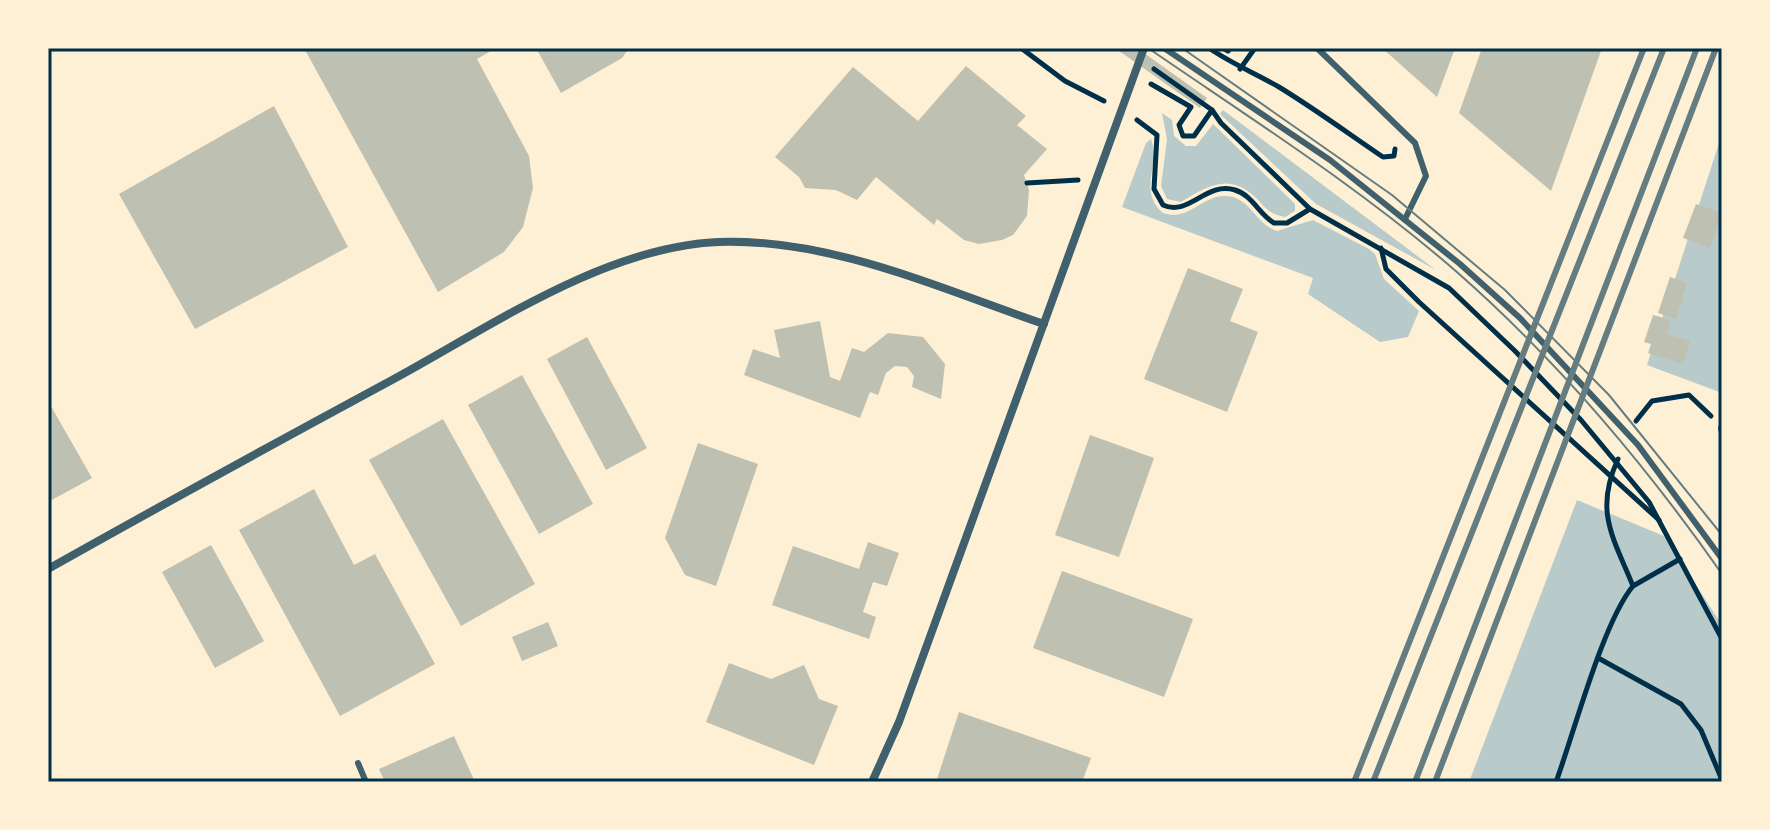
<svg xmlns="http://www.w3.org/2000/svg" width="1770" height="830" font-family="Barlow,sans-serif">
  <rect width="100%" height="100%" fill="#fdf0d5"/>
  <!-- green -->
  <g fill="#b9caca">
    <path d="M1223 110 1436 270 1316 204 1220 114Z"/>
    <path d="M1162 113 1172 120 1174 136 1186 146H1196L1213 124 1295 204V211L1285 217C1272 215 1267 210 1259 201 1232 172 1210 184 1181 202L1167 199 1161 186 1167 139Z"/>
    <path d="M1722 134V393L1647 365Z"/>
    <path d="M1151 139C1161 166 1137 190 1163 213 1189 222 1202 194 1227 196 1251 198 1255 224 1277 231L1313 220 1369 249 1375 254 1384 279 1419 311 1408 337 1380 342 1308 294 1313 278 1122 207 1146 143Z"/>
    <path d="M1577 500 1664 536 1722 625V782H1469Z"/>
  </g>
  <!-- building -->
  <g fill="#bec0b2">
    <path d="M304 48H496L477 59 529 156 533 188 523 227 504 252 438 292Z"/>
    <path d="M536 48H629L622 58 561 93Z"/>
    <path d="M1115 48H1137L1207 98 1200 108Z"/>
    <path d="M1382 48H1455L1437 97Z"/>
    <path d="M1482 48H1602L1551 191 1459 113Z"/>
    <path d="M966 66 1026 116 1017 125 1047 149 1024 175 1029 190 1027 216 1013 235 1002 240 979 244 964 240 937 219 934 225 876 177 857 200 836 190 805 188 799 177 775 157 853 67 918 121Z"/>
    <path d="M274 106 348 247 195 329 119 194Z"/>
    <path d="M1696 204 1722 213 1710 248 1683 238Z"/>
    <path d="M1188 268 1243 289 1230 321 1258 332 1227 412 1144 379Z"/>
    <path d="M1670 277 1687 283 1676 319 1658 313Z"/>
    <path d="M1653 315 1671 320 1667 334 1690 341 1683 364 1648 353 1651 344 1644 342Z"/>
    <path d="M820 321 830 377 840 381 852 348 864 352 888 333 923 337 945 364 941 399 912 387 914 376 907 367 895 366 886 373 878 395 870 392 860 418 744 375 753 349 780 358 774 330Z"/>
    <path d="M587 337 647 448 606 470 547 359Z"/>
    <path d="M522 375 593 504 539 534 468 405Z"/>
    <path d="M48 401 92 478 48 502Z"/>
    <path d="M443 419 535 584 461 626 369 460Z"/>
    <path d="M1090 435 1154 458 1119 557 1055 535Z"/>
    <path d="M698 443 758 464 716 586 685 575 665 538Z"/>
    <path d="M314 489 354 565 375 554 435 664 340 716 239 530Z"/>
    <path d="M868 542 899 553 887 586 873 582 863 612 876 617 869 639 772 605 793 546 859 569Z"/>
    <path d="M211 545 264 641 215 668 162 572Z"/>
    <path d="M1062 571 1193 619 1164 697 1033 648Z"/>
    <path d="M548 622 558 646 522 661 512 637Z"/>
    <path d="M729 663 771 679 804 665 819 699 838 706 814 765 706 722Z"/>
    <path d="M959 712 1091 758 1082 782H936Z"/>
    <path d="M454 736 475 782H385L379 769Z"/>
  </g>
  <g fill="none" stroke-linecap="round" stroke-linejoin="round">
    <!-- path -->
    <g stroke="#003049" stroke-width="5">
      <path d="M1021 48 1065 81 1104 101"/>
      <path d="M1209 48C1232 64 1255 73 1279 87 1315 109 1349 134 1383 157L1394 156 1395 149"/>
      <path d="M1223 48 1228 51 1230 48"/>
      <path d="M1154 69 1212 110 1221 123 1310 209"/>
      <path d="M1240 69 1255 48"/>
      <path d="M1151 84 1191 107 1179 125 1183 136H1194L1212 110"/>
      <path d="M1137 120 1157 135 1154 189 1163 205C1189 217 1206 181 1235 190 1252 195 1259 214 1274 223H1287L1310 209 1449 288 1515 351 1581 420 1649 502 1722 639"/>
      <path d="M1027 183 1078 180"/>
      <path d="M1381 248 1386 269 1419 302 1659 520"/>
      <path d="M1636 421 1652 401 1689 395 1711 416"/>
      <path d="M1633 586 1680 559"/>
      <path d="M1600 659 1681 704 1701 730 1722 780"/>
      <path d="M1556 782C1574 733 1603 622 1633 586 1613 537 1594 511 1618 459"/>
    </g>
    <!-- service -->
    <g stroke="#3f606c" stroke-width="6">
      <path d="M1164 48 1330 160 1460 264 1520 318 1638 445 1722 559"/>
      <path d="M1317 48 1415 143 1426 176 1405 219"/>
      <path d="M358 763 366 782"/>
    </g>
    <!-- minor -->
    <g stroke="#3f606c" stroke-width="8">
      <path d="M1722 428V429"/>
      <path d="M48 569C162 505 277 442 392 380 490 327 604 247 718 242 831 238 938 288 1044 324"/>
      <path d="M872 782 899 722 1144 48"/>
    </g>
    <!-- tram -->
    <g stroke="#657d81" stroke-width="2">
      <path d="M1148 48C1253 120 1362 189 1458 273 1559 362 1645 464 1722 574"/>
      <path d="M1182 48 1392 195 1505 290 1609 395 1722 535"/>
    </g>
    <!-- rail -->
    <g stroke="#657d81" stroke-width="6">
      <path d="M1354 782 1644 48"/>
      <path d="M1373 782 1664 48"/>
      <path d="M1415 782 1697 48"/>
      <path d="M1435 782 1716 48"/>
    </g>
  </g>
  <!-- border -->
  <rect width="1770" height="830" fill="none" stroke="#fdf0d5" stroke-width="100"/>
  <rect x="50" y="50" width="1670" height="730" fill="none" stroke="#003049" stroke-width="3"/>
</svg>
